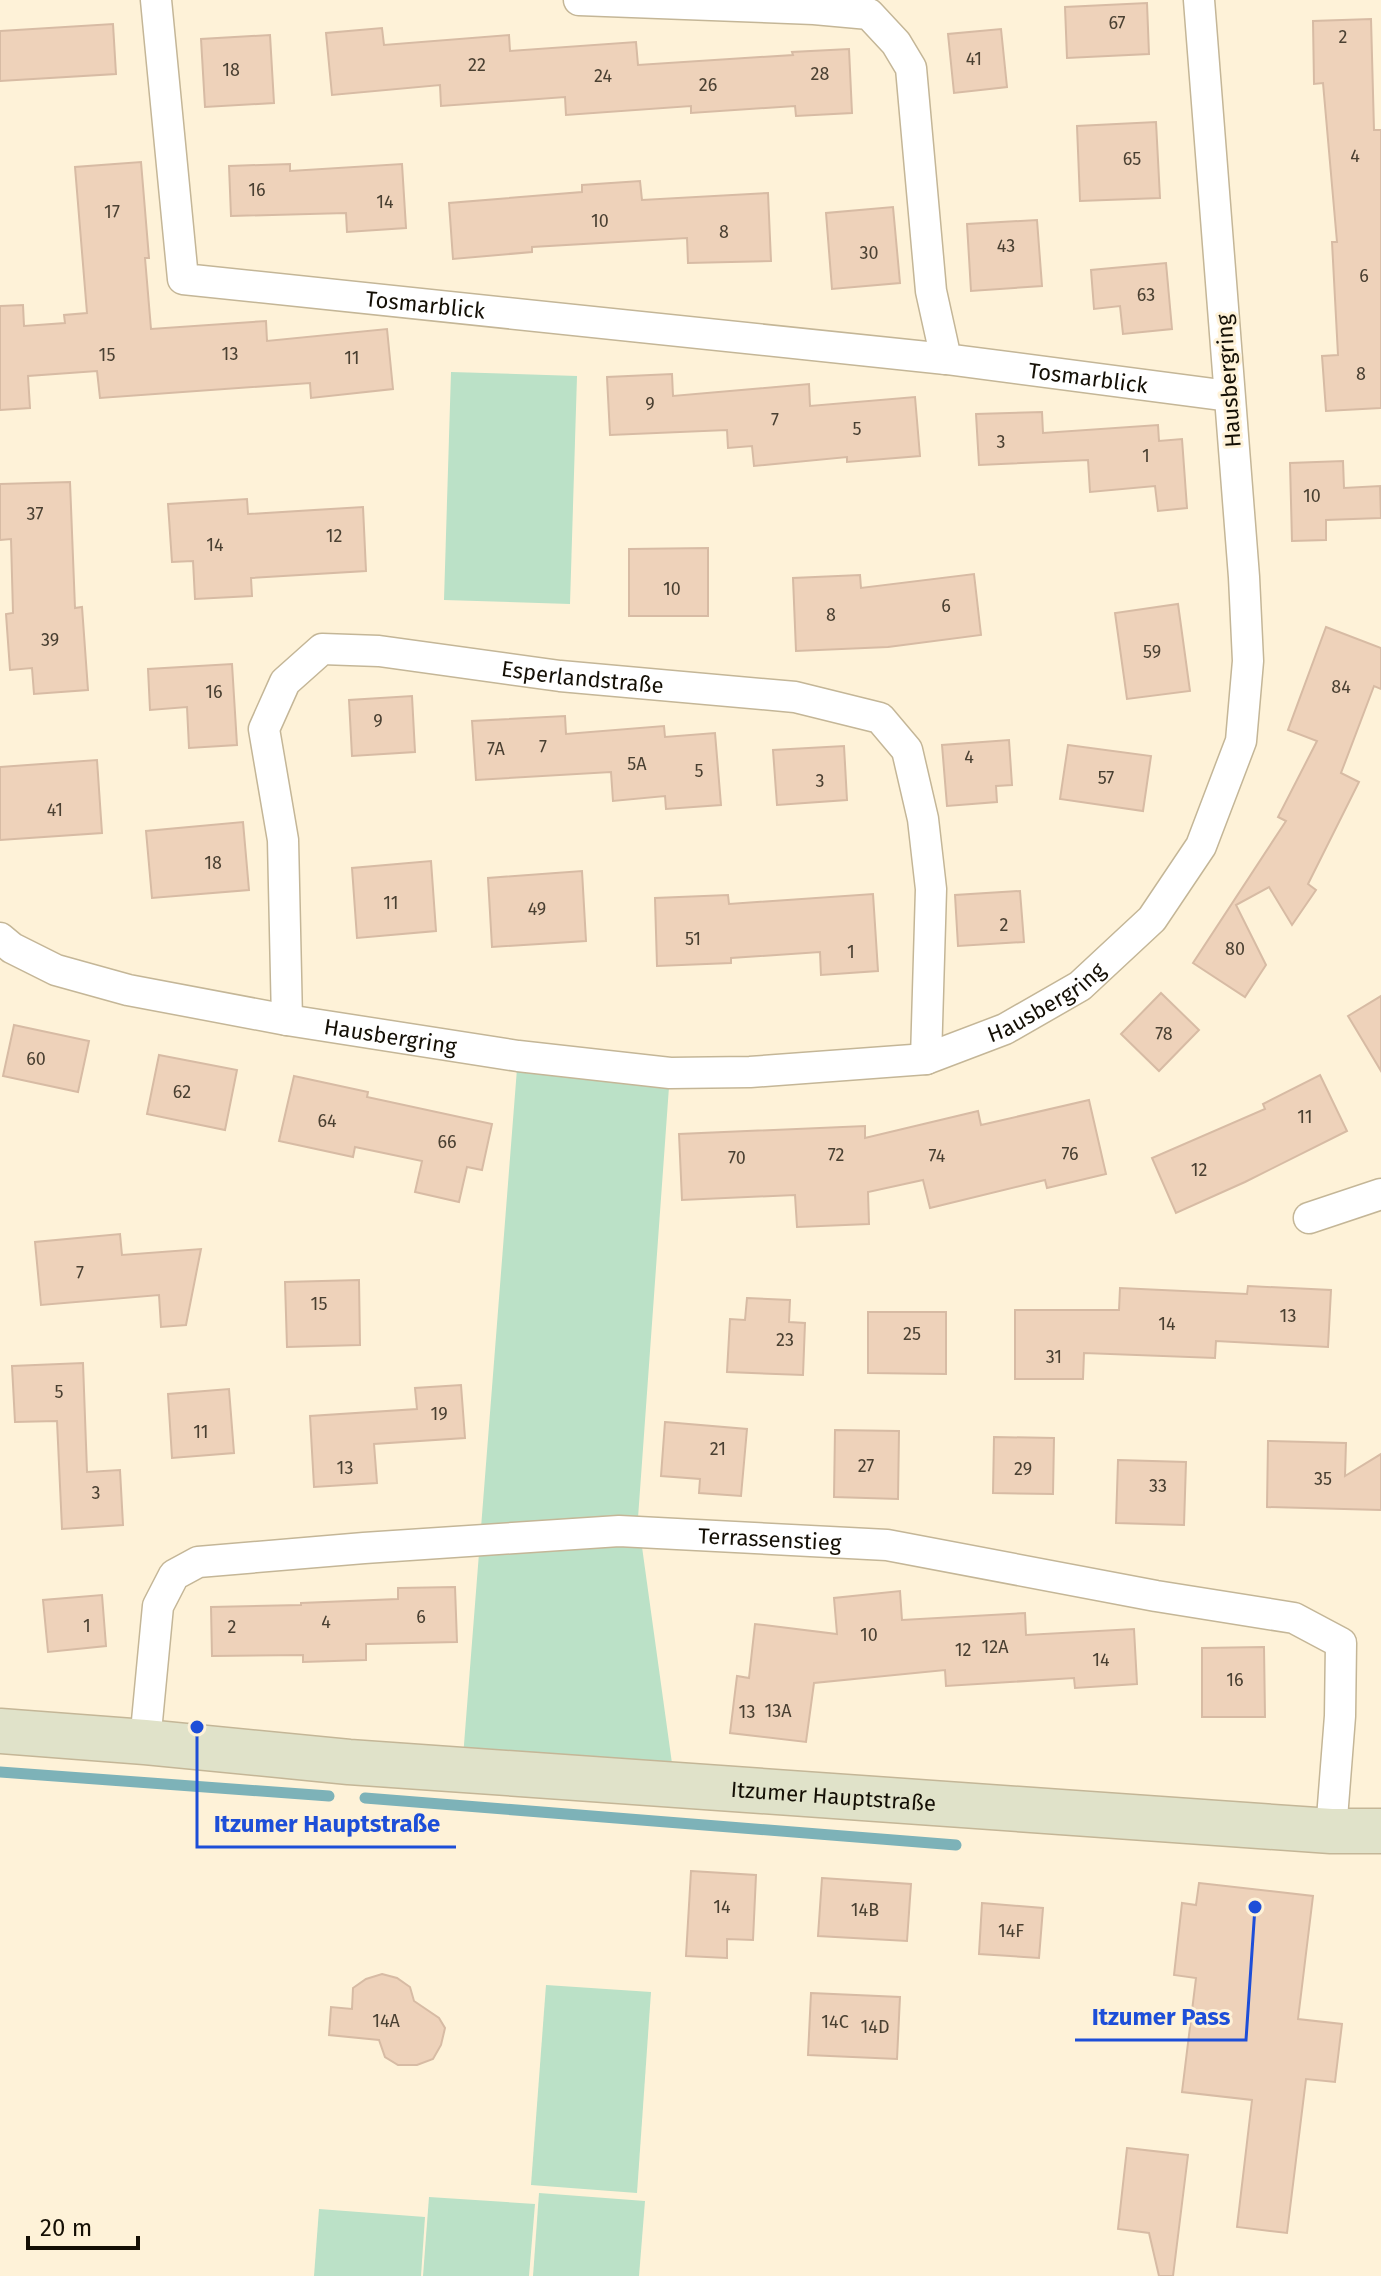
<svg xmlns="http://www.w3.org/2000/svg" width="1381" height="2276" font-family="'Fira Sans',sans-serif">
  <rect width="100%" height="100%" fill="#fef2d8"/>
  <!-- green -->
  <g fill="#bbe1c7">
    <path d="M451 372 577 376 570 604 444 600Z"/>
    <path d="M518 1056 670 1073 638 1518 675 1785 462 1770Z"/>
    <path d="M546 1985 651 1992 637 2193 531 2185Z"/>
    <path d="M539 2193 645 2201 639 2276H533Z"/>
    <path d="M429 2197 535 2204 529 2276H423Z"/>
    <path d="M319 2209 425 2217 421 2276H314Z"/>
  </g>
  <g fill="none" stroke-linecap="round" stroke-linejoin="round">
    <!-- stream -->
    <g stroke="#7db2b8" stroke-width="11">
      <path d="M0 1772 329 1796"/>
      <path d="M365 1798 956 1845"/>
    </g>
  </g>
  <!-- building -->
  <g fill="#eed2ba" stroke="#d7bba4" stroke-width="2">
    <path d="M1147 3 1149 54 1067 58 1065 7Z"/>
    <path d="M1371 19 1374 130H1381V408L1326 411 1322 356 1338 355 1332 242H1337L1323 83 1314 84 1313 21Z"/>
    <path d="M113 24 116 74 0 81V31Z"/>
    <path d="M382 28 384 45 509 35 510 51 636 42 638 65 793 55 792 52 849 49 852 113 796 116 795 106 691 113V106L566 115 565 97 441 106 440 85 332 95 326 33Z"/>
    <path d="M1001 29 1007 87 954 93 948 34Z"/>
    <path d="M270 35 274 103 205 107 201 39Z"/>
    <path d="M1156 122 1160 198 1080 201 1077 126Z"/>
    <path d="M141 162 149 258H145L151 329 266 321 267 341 387 329 393 389 311 398 310 383 100 398 97 371 28 376 30 408 0 410V306L23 305 24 326 65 323 64 315 87 313 75 167Z"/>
    <path d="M290 164V171L402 164 406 228 347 232 346 213 231 216 229 166Z"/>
    <path d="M640 181 642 200 768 193 771 261 688 263 687 238 532 247V252L453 259 449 203 582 192V185Z"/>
    <path d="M893 207 900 283 832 289 826 213Z"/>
    <path d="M1037 220 1042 286 971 291 967 224Z"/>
    <path d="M1166 263 1172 329 1123 334 1120 306 1094 309 1091 270Z"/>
    <path d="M672 374 673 396 809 384 810 406 915 397 920 456 847 462V457L754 466 752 446 728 448 727 430 610 435 607 377Z"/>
    <path d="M1042 412 1043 433 1158 425 1159 441 1182 439 1187 508 1158 511 1155 486 1090 492 1088 460 979 465 976 414Z"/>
    <path d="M1343 461 1344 488 1380 486 1381 518 1326 520V540L1292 541 1290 463Z"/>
    <path d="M70 482 75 608 82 607 88 690 34 694 32 668 10 670 6 614 13 613 11 539 0 540V484Z"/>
    <path d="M247 499 248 514 363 507 366 571 251 578 252 596 195 599 193 561 172 562 168 504Z"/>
    <path d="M708 548V616H629V549Z"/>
    <path d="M974 574 981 635 888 647 796 651 793 578 860 575 861 588Z"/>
    <path d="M1178 604 1190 691 1127 699 1115 613Z"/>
    <path d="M1326 627 1381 648V689L1374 686 1341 773 1359 782 1308 884 1316 890 1292 925 1269 887 1236 905 1266 965 1245 997 1193 963 1286 821 1278 817 1317 741 1288 730Z"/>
    <path d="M232 664 237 745 189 748 187 707 150 710 148 669Z"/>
    <path d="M412 696 415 752 352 756 349 700Z"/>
    <path d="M565 716 566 734 664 726 665 737 715 733 721 805 666 809 665 796 613 801 611 772 476 780 472 721Z"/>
    <path d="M1009 740 1012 785 996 786 997 802 947 806 942 745Z"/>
    <path d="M1068 745 1151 756 1143 811 1060 799Z"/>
    <path d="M844 746 847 800 777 805 773 750Z"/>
    <path d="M97 760 102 833 0 840V767Z"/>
    <path d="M243 822 249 890 152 898 146 831Z"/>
    <path d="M431 861 436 931 357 938 352 868Z"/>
    <path d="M582 871 586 941 492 947 488 878Z"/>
    <path d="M1020 891 1024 942 958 946 955 895Z"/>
    <path d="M873 894 878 971 821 975 820 952 731 958V963L657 966 655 898 728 895 729 904Z"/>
    <path d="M1161 993 1199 1030 1159 1071 1121 1034Z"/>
    <path d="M1381 996V1071L1348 1016Z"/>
    <path d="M14 1025 89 1041 78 1092 3 1076Z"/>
    <path d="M159 1055 237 1070 225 1130 147 1114Z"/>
    <path d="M1320 1075 1347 1131 1245 1182 1176 1213 1152 1158 1265 1109 1263 1104Z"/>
    <path d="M294 1076 368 1092 367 1097 492 1124 482 1170 467 1167 459 1202 415 1192 422 1161 355 1147 353 1157 279 1141Z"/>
    <path d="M1089 1100 1106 1174 1047 1188 1045 1180 930 1208 923 1180 868 1192 869 1224 797 1227 795 1195 682 1200 679 1134 865 1126V1138L978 1111 981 1125Z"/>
    <path d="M120 1234 122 1255 201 1249 186 1325 161 1327 159 1295 41 1305 35 1242Z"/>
    <path d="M359 1280 360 1345 287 1347 285 1282Z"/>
    <path d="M1248 1286 1331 1290 1328 1347 1216 1341 1215 1358 1084 1353 1083 1379H1015V1310H1119L1120 1288 1247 1294Z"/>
    <path d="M747 1298 790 1300 789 1322 805 1323 803 1375 727 1372 730 1319 745 1320Z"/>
    <path d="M868 1312H946V1374L868 1373Z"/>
    <path d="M83 1363 87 1472 120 1470 123 1525 62 1529 57 1421 15 1422 12 1366Z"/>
    <path d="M461 1385 465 1438 374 1444 377 1483 314 1487 310 1416 417 1409 415 1388Z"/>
    <path d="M229 1389 234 1453 172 1458 168 1394Z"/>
    <path d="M665 1422 747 1429 741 1496 699 1493 700 1479 661 1476Z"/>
    <path d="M835 1430 899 1431 898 1499 834 1497Z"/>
    <path d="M994 1437 1054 1438 1053 1494 993 1493Z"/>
    <path d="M1268 1441 1346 1443 1345 1476 1381 1454V1510L1267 1507Z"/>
    <path d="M1118 1460 1186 1462 1184 1525 1116 1523Z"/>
    <path d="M455 1587 457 1642 366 1644V1660L303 1662V1655L212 1656 211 1607 301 1605V1603L398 1599V1588Z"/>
    <path d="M900 1591 902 1620 1025 1613 1026 1635 1134 1629 1137 1684 1075 1688 1074 1678 946 1686 945 1670 814 1683 806 1742 730 1733 737 1676 749 1678 755 1624 837 1634 834 1598Z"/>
    <path d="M102 1595 106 1646 48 1652 43 1600Z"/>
    <path d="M1264 1647 1265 1717H1202V1648Z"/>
    <path d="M691 1871 756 1875 753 1940 727 1939V1958L686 1956Z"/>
    <path d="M822 1878 911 1884 907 1941 818 1936Z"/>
    <path d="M1199 1883 1313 1896 1298 2019 1342 2024 1335 2082 1306 2079 1287 2233 1237 2227 1252 2100 1182 2092 1196 1978 1174 1975 1182 1903 1196 1905Z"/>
    <path d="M982 1903 1043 1908 1039 1958 979 1954Z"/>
    <path d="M382 1974 397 1978 410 1987 414 2001 439 2018 445 2028 441 2045 433 2059 417 2065H398L385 2057 379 2040 329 2035 331 2007 352 2009 353 1988 366 1979Z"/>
    <path d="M811 1993 900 1997 897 2059 808 2055Z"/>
    <path d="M1127 2148 1188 2155 1173 2276H1159L1149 2233 1118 2229Z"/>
  </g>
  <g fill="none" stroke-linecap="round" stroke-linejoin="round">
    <!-- street casing -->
    <g stroke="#c4b697" stroke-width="33">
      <g id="street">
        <path id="s1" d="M156 0 183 279 946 359"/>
        <path id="s2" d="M579 0 814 9 869 14 896 43 911 68 931 291 946 359 1229 396"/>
        <path id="s3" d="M0 938 12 948 56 970 128 990 287 1020 518 1056 670 1073 750 1072 926 1059 1005 1029 1080 986 1152 919 1201 846 1241 741 1248 661 1244 577 1199 0"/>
        <path id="s4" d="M287 1020 283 840 264 729 285 682 322 649 379 651 560 676 795 697 880 718 907 750 923 819 931 889 926 1059"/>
        <path d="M1309 1218 1381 1194"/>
        <path id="s5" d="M145 1742 158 1606 174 1575 198 1562 364 1548 619 1531 887 1545 1156 1596 1294 1618 1341 1643 1340 1716 1331 1831"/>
      </g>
    </g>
    <!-- secondary casing -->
    <g stroke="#c4b697" stroke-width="47">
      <g id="secondary">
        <path id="s6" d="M0 1731 145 1742 349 1762 1331 1831H1381"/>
      </g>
    </g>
    <!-- street -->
    <use href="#street" stroke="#fff" stroke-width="30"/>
    <!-- secondary -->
    <use href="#secondary" stroke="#e0e2c9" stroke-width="44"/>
  </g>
  <g text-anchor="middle" stroke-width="6" stroke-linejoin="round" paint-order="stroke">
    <!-- number labels -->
    <g font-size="18" fill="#4a4032">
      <text x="1117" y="29">67</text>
      <text x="1343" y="43">2</text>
      <text x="974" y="65">41</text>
      <text x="477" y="71">22</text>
      <text x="231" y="76">18</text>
      <text x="820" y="80">28</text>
      <text x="603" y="82">24</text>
      <text x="708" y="91">26</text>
      <text x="1355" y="162">4</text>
      <text x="1132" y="165">65</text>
      <text x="257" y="196">16</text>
      <text x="385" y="208">14</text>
      <text x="112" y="218">17</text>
      <text x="600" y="227">10</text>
      <text x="724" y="238">8</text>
      <text x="1006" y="252">43</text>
      <text x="869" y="259">30</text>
      <text x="1364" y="282">6</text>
      <text x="1146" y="301">63</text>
      <text x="230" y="360">13</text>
      <text x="107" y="361">15</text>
      <text x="352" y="364">11</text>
      <text x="1361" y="380">8</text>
      <text x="650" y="410">9</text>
      <text x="775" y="426">7</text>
      <text x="857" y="435">5</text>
      <text x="1001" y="448">3</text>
      <text x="1146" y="462">1</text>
      <text x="1312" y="502">10</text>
      <text x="35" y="520">37</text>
      <text x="334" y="542">12</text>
      <text x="215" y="551">14</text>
      <text x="672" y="595">10</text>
      <text x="946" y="612">6</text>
      <text x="831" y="621">8</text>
      <text x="50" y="646">39</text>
      <text x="1152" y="658">59</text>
      <text x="1341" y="693">84</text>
      <text x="214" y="698">16</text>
      <text x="378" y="727">9</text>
      <text x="543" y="753">7</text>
      <text x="496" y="755">7A</text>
      <text x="969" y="763">4</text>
      <text x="637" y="770">5A</text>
      <text x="699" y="777">5</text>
      <text x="1106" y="784">57</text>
      <text x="820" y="787">3</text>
      <text x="55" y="816">41</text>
      <text x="213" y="869">18</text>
      <text x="391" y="909">11</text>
      <text x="537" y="915">49</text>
      <text x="1004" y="931">2</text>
      <text x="693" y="945">51</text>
      <text x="1235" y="955">80</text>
      <text x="851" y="958">1</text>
      <text x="1164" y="1040">78</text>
      <text x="36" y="1065">60</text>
      <text x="182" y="1098">62</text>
      <text x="1305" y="1123">11</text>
      <text x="327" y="1127">64</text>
      <text x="447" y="1148">66</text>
      <text x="1070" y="1160">76</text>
      <text x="836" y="1161">72</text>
      <text x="937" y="1162">74</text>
      <text x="737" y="1164">70</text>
      <text x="1199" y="1176">12</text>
      <text x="80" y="1279">7</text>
      <text x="319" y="1310">15</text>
      <text x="1288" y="1322">13</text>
      <text x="1167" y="1330">14</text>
      <text x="912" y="1340">25</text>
      <text x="785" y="1346">23</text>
      <text x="1054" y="1363">31</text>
      <text x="59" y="1398">5</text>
      <text x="439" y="1420">19</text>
      <text x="201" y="1438">11</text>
      <text x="718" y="1455">21</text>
      <text x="866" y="1472">27</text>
      <text x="345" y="1474">13</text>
      <text x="1023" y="1475">29</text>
      <text x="1323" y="1485">35</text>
      <text x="1158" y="1492">33</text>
      <text x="96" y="1499">3</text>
      <text x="421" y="1623">6</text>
      <text x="326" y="1628">4</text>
      <text x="87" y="1632">1</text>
      <text x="232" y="1633">2</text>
      <text x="869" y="1641">10</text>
      <text x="995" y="1653">12A</text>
      <text x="963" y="1656">12</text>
      <text x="1101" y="1666">14</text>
      <text x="1235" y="1686">16</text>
      <text x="778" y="1717">13A</text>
      <text x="747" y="1718">13</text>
      <text x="722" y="1913">14</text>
      <text x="865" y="1916">14B</text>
      <text x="1011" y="1937">14F</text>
      <text x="386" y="2027">14A</text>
      <text x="835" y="2028">14C</text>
      <text x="875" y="2033">14D</text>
    </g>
    <!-- street labels -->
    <g font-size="22" fill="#140f05" stroke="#fef2d8">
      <text dy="8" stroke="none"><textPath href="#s1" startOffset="524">Tosmarblick</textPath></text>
      <text dy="8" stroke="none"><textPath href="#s2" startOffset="796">Tosmarblick</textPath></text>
      <text transform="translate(1228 381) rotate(-94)" y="8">Hausbergring</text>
      <text dy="8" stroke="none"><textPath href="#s4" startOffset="656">Esperlandstraße</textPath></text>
      <text dy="8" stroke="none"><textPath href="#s3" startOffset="1078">Hausbergring</textPath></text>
      <text dy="8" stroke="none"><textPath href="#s3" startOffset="406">Hausbergring</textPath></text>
      <text dy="8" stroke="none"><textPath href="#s5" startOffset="772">Terrassenstieg</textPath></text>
      <text dy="8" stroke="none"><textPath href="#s6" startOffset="836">Itzumer Hauptstraße</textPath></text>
    </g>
  </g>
  <!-- callouts -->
  <path fill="none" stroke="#1d4ed8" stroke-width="3" d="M197 1727L197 1847H456M1255 1907L1246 2040H1075"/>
  <g fill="#1d4ed8" stroke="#fef2d8" stroke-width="3">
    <circle cx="197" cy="1727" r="8"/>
    <circle cx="1255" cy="1907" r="8"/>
  </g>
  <g font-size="24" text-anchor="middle" font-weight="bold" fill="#1d4ed8" stroke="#fef2d8" stroke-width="6" stroke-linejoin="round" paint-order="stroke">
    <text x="327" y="1832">Itzumer Hauptstraße</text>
    <text x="1161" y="2025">Itzumer Pass</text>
  </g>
  <!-- scale -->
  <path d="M28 2236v12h110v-12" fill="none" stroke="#140f05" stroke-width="4"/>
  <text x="40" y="2236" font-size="24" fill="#140f05" stroke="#fef2d8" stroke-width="6" paint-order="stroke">20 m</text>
</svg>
